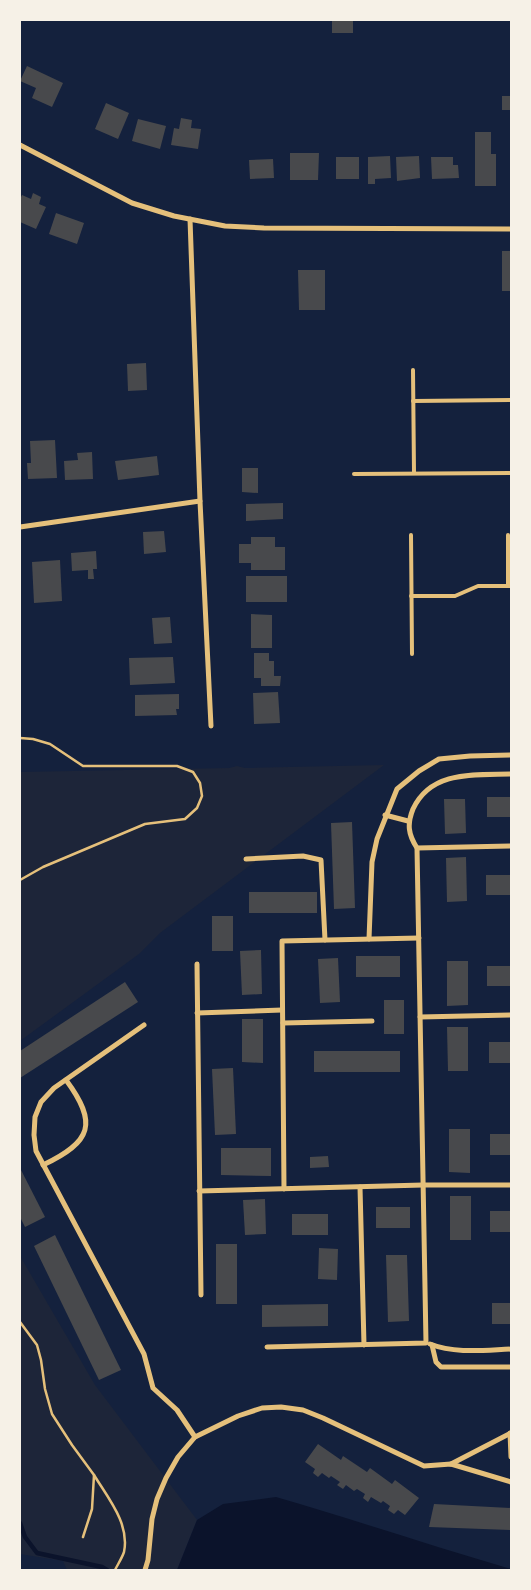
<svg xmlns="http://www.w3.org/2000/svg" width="531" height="1590" font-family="'Playfair Display',serif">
  <rect width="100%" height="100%" fill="#14213d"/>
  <!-- green -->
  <g fill="#1d2539">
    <path d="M384 765 160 933 139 954 20 1041V772L229 768 237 766 245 768Z"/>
    <path d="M20 1256 95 1385 197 1520 177 1570H67L63 1561 20 1554Z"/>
  </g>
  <!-- water -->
  <path fill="#0b132b" d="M276 1497C355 1520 432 1546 511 1569V1570H177L197 1520 223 1504Z"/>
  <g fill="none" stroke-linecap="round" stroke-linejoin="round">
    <!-- stream -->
    <path stroke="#0b132b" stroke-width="4.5" d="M20 1523 25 1537 37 1553 102 1567 107 1570"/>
  </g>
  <!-- building -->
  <g fill="#48494c">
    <rect x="332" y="20" width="21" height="13"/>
    <path d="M27 66 63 83 52 107 32 98 36 88 20 81Z"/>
    <rect x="502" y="96" width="9" height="14"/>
    <path d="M106 103 129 113 118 139 95 129Z"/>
    <path d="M181 118 192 120 191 128 201 129 198 149 171 145 174 128 179 129Z"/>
    <path d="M138 119 166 126 160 149 132 141Z"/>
    <path d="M475 132H491V154H496V186H475Z"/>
    <path d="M290 153H319L318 180H290Z"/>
    <path d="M390 156 391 178 375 179V184H368V157Z"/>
    <path d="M419 156 420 178 397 181 396 157Z"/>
    <rect x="336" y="157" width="23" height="22"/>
    <path d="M431 157H453V165H458L459 178 432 179Z"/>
    <path d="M273 159 274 178 250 179 249 160Z"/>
    <path d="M33 193 41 197 39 204 46 207 36 229 20 222V199L22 195 31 199Z"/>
    <path d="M56 213 84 223 77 244 49 234Z"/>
    <rect x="502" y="251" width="9" height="40"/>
    <path d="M298 270H325V310H299Z"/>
    <path d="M146 363 147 390 128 391 127 364Z"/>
    <path d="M55 440 57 478 28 479 27 463H31L30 441Z"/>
    <path d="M92 452 93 479 65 480 64 461 78 460 77 453Z"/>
    <path d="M157 456 159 475 118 480 115 461Z"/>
    <path d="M242 468H258V493L242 492Z"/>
    <path d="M283 503V519L246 521V504Z"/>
    <path d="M164 531 166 552 144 554 143 532Z"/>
    <path d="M251 537H275V547H285V570H251V563H239V544H251Z"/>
    <path d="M96 551 97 569H93L94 579H88V570L72 571 71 553Z"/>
    <path d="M60 560 62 601 34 603 32 562Z"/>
    <rect x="246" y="576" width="41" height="26"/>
    <path d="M251 614 272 615V648H251Z"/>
    <path d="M170 617 172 643 154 644 152 618Z"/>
    <path d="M254 653H269V661H274V676H281L280 686H261V678H254Z"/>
    <path d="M173 657 175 683 130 685 129 658Z"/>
    <path d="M278 692 280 723 254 724 253 693Z"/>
    <path d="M179 694V709H176L177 715 135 716V695Z"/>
    <rect x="487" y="797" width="24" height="20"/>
    <path d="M444 799H465L466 833 445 834Z"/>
    <path d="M352 822 355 908 334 909 331 823Z"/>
    <path d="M466 857 467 901 447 902 446 858Z"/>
    <rect x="486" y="875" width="25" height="20"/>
    <rect x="249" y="892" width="68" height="21"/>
    <rect x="212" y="916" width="21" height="35"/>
    <path d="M261 950 262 994 242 995 240 951Z"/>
    <rect x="356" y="956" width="44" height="21"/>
    <path d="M338 958 340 1002 320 1003 318 959Z"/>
    <path d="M447 961H468V1005L447 1006Z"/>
    <rect x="487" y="966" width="24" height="20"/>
    <path d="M125 982 138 1002 20 1078V1051Z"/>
    <rect x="384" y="1000" width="20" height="34"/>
    <path d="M242 1019H263V1063L242 1062Z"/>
    <path d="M447 1027H468V1071H448Z"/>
    <rect x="489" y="1042" width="22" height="21"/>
    <rect x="314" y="1051" width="86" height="21"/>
    <path d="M233 1068 236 1134 215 1135 212 1069Z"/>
    <path d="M449 1129H470V1173L449 1172Z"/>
    <rect x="490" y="1134" width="21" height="21"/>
    <path d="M221 1148H271V1176L221 1175Z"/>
    <path d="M328 1156 329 1167 310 1168V1157Z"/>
    <path d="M20 1168 45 1217 25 1227 20 1217Z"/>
    <rect x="450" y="1196" width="21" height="44"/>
    <path d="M265 1199 266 1234 245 1235 243 1200Z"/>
    <rect x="376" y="1207" width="34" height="21"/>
    <rect x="490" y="1211" width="21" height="21"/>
    <rect x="292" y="1214" width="36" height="21"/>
    <path d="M55 1235 121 1370 99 1380 34 1246Z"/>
    <rect x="216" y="1244" width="21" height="60"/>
    <path d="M319 1248 338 1249 337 1280 318 1279Z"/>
    <path d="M386 1255H407L409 1321 388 1322Z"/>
    <rect x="492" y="1303" width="19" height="21"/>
    <path d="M328 1304V1326L262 1327V1305Z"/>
    <path d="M318 1444 341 1460 343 1456 367 1472 370 1468 392 1484 395 1480 419 1498 405 1515 398 1510 394 1514 388 1510 390 1506 383 1501 381 1503 371 1497 368 1502 363 1498 365 1494 357 1489 354 1491 346 1485 343 1489 337 1485 340 1482 331 1476 329 1478 322 1473 318 1477 313 1473 315 1469 305 1462Z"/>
    <path d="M434 1504 511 1508V1530L429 1527Z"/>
  </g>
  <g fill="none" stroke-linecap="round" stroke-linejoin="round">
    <!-- path -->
    <g stroke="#e5c07b" stroke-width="2.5">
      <path d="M20 738 33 739 50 744 83 766H177L193 772 200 783 202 796 197 808 185 819 145 824 43 867 20 880"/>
      <path d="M20 1322 37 1345 41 1360 45 1389 52 1414 72 1445 94 1475 92 1509 83 1537"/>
      <path d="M94 1475C108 1498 130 1524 124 1552 122 1558 118 1564 115 1570"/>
    </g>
    <!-- service -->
    <g stroke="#e5c07b" stroke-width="4">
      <path d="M413 370 414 473"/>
      <path d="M413 401 511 400"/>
      <path d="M354 474 511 473"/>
      <path d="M411 535 412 654"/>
      <path d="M508 535V586"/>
      <path d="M411 596H455L478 586H511"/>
    </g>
    <!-- minor -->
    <g stroke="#e5c07b" stroke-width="5">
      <path d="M20 145 132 203 174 216 225 226 264 228 511 229"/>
      <path d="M190 219 200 501 211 726"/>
      <path d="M20 527 200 501"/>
      <path d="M385 815 408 821"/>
      <path d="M417 848 511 846"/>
      <path d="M246 859 303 856 321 860 325 940"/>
      <path d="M369 939 372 862 377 839 397 789 419 771 439 759 470 756 511 755"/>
      <path d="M197 964 201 1295"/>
      <path d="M197 1013 282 1010"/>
      <path d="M420 1017 511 1015"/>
      <path d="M283 1023 372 1021"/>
      <path d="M144 1025 54 1088 41 1102 35 1117 34 1135 36 1151 144 1354 153 1388 177 1410 195 1437"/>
      <path d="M43 1165C92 1142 98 1123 66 1080"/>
      <path d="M360 1187 364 1345"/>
      <path d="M284 1189 282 941 419 938"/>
      <path d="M199 1191 423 1185H511"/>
      <path d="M430 1344C455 1354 485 1350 511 1349"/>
      <path d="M432 1345 436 1362 441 1367H511"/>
      <path d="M267 1347 426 1343 417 848C408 834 407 824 413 809 431 770 475 775 511 774"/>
      <path d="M510 1433 511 1457"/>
      <path d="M451 1464 511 1433"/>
      <path d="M145 1570 148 1560 152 1519 157 1499 166 1478 178 1457 195 1437 238 1416 262 1408 281 1407 303 1410 323 1418 424 1466 451 1464 511 1482"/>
    </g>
  </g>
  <!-- border -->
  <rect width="531" height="1590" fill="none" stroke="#f6f1e7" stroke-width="42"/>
</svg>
